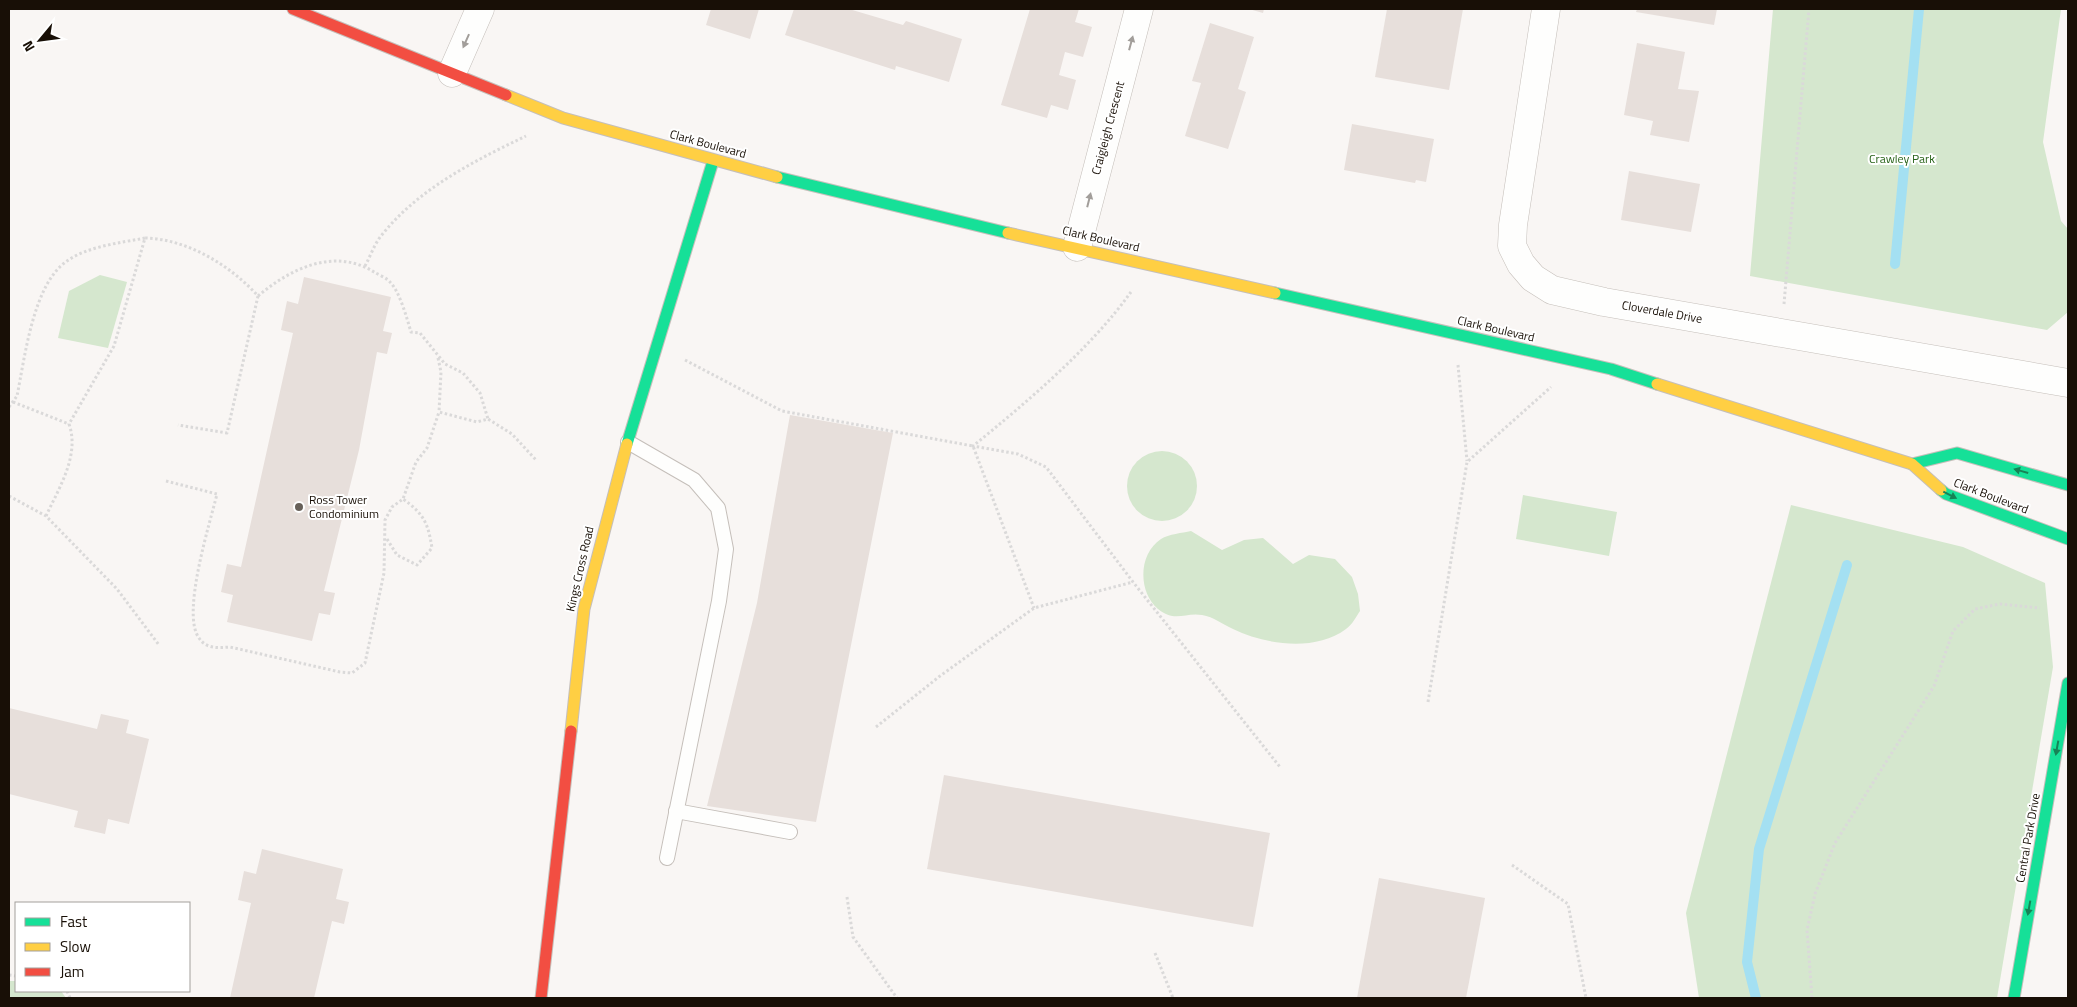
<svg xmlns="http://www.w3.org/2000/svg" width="2077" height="1007" font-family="'Titillium Web',sans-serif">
  <rect width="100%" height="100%" fill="#f9f6f4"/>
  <!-- green -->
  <g fill="#d5e7ce">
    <path d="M1773 9H2061L2043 142 2061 221 2068 229V312L2047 330 1750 276Z"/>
    <path d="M100 275 127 282 108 348 58 338 69 291Z"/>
    <circle cx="1162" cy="486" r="35"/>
    <path d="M1523 495 1617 512 1609 556 1516 539Z"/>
    <path d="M1791 505 1963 547 2045 583 2053 667 1997 998H1699L1686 913Z"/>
    <path d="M1191 531 1222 550 1244 540 1263 538 1293 564 1309 555 1335 559 1352 577 1358 594 1360 611C1356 617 1352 625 1346 629 1315 652 1266 645 1233 629 1222 624 1214 617 1202 615 1185 612 1175 623 1158 609 1138 592 1138 554 1161 539 1169 534 1182 533 1191 531Z"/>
    <path d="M10 981H16V991H61L66 998H9Z"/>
  </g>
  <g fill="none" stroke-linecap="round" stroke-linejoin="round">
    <!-- stream -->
    <g stroke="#a4e0f2" stroke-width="10">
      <path d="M1895 264 1919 9"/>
      <path d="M1756 998 1747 962 1759 849 1847 565"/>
    </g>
  </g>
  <!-- building -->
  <g fill="#e7dfdb">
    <path d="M711 9H759L750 39 706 25Z"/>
    <path d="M794 9H849L903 25 906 21 962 39 949 82 896 66 895 70 785 35Z"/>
    <path d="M1030 9H1079L1075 22 1092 27 1083 57 1065 52 1059 75 1076 80 1068 110 1051 105 1047 118 1001 105Z"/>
    <path d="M1249 9H1264L1263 13Z"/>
    <path d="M1387 9H1463L1449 90 1375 77Z"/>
    <path d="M1637 9H1717L1714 25 1636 12Z"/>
    <path d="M1210 23 1254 37 1238 89 1246 92 1228 149 1185 136 1201 83 1192 81Z"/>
    <path d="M1637 43 1685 52 1678 89 1699 91 1689 142 1650 135 1653 121 1624 115Z"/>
    <path d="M1352 124 1434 139 1426 182 1416 180 1415 183 1344 170Z"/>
    <path d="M1629 171 1700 184 1691 232 1621 220Z"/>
    <path d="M304 277 391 297 383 331 392 333 387 354 377 352 359 450 324 591 335 593 330 615 319 613 312 641 227 622 233 595 221 592 227 564 241 567 293 333 281 330 287 301 298 304Z"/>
    <path d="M790 415 893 433 816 822 707 806 757 603Z"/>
    <path d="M9 708 97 729 101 714 129 720 126 733 149 739 129 824 108 819 105 834 74 827 78 811 9 794Z"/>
    <path d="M944 775 1270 833 1253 927 927 869Z"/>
    <path d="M262 849 343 869 336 899 349 902 344 924 332 921 314 998H230L251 903 238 900 244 871 256 874Z"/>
    <path d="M1379 878 1485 898 1466 998H1357Z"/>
  </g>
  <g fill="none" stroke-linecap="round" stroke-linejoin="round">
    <!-- lane casing -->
    <g stroke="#c5bfba" stroke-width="16">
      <g id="lane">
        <path d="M628 442 694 480 718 508 726 549 719 601 667 858"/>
        <path d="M676 811 790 832"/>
      </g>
    </g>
    <!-- street casing -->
    <g stroke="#c5bfba" stroke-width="29">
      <g id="street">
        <path d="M1546 9 1513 225 1512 246 1521 264 1533 278 1552 290 1604 302 2068 383"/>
        <path d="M452 73 480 9"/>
        <path d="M1077 247 1139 9"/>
      </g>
    </g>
    <!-- fast casing -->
    <g stroke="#c5bfba" stroke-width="13">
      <g id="fast">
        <path d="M777 177 1008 233"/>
        <path d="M1275 293 1611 369 1657 384"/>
        <path d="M627 444 713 161"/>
        <path d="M1912 464 1957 453 2068 485"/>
        <path d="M1941 490 1946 494 2068 539"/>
        <path d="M2014 998 2068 683"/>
      </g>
    </g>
    <!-- slow casing -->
    <g stroke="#c5bfba" stroke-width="13">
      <g id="slow">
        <path d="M506 95 563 118 777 177"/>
        <path d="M1008 233 1275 293"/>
        <path d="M1657 384 1912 464 1941 490"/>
        <path d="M571 731 584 609 627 444"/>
      </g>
    </g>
    <!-- jam casing -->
    <g stroke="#c5bfba" stroke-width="13">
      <g id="jam">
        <path d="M293 9 506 95"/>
        <path d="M541 998 571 731"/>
      </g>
    </g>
    <!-- path -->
    <g stroke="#dad9d9" stroke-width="3" stroke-dasharray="2.5 2.5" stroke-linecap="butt">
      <path d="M365 266C370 257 374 245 381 236 418 189 474 161 526 136"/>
      <path d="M1131 292C1091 348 1027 402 973 446L1018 454 1046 467 1133 582 1280 767"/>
      <path d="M258 296C290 269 334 247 374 272 379 275 387 278 390 282 400 292 407 319 411 332L420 333 445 364 463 373 480 393 488 419"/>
      <path d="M1784 304 1809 9"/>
      <path d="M438 358 441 372 439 412"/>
      <path d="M685 360 782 411 973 446 1034 608"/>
      <path d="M1458 365 1467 461"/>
      <path d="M13 402 69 424"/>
      <path d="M9 407 17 396C25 357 33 284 67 261 88 246 120 243 145 238"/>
      <path d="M166 481 217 494C210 523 181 614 199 638 206 649 218 648 230 647L340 672 352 673 365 663 384 573 385 520 392 507 403 499 416 462 427 448 439 412 477 422 488 419 512 434 536 460"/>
      <path d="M9 496 46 516 117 589 159 645"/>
      <path d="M46 516C59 488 80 455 69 424L114 346 145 238C187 239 230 265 258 296L227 433 178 425"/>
      <path d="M387 539 397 555 417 565 432 548C428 523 424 514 403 499"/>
      <path d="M1428 702 1467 462 1551 387"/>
      <path d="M876 727 940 676 1034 608 1133 582"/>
      <path d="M1512 865 1568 904 1586 998"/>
      <path d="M847 897 853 937 897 998"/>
      <path d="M1155 953 1173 998"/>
      <path d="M9 975 16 976"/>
      <path d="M67 991 70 998"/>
      <path d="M1812 998 1807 930 1815 894 1835 843 1934 686 1953 631 1975 609 2000 604 2040 608"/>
    </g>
    <!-- lane -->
    <use href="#lane" stroke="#fefefd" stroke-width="14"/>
    <!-- street -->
    <use href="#street" stroke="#fefefd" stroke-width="28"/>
    <!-- fast -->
    <use href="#fast" stroke="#16e098" stroke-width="11"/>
    <!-- slow -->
    <use href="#slow" stroke="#ffcf43" stroke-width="11"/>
    <!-- jam -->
    <use href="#jam" stroke="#f24e42" stroke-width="11"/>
  </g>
  <!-- one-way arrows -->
  <defs><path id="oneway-solid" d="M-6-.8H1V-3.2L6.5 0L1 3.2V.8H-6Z" transform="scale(1.25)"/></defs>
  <g fill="#a29e9a">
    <use href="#oneway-solid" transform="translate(466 41) rotate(114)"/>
    <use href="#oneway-solid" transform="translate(1131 43) rotate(-75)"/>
    <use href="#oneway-solid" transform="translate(1089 200) rotate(-76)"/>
  </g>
  <g fill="#178256">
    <use href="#oneway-solid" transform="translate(2021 471) rotate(-164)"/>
    <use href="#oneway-solid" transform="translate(1950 495) rotate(27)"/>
    <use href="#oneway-solid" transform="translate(2057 748) rotate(100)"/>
    <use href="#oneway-solid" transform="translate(2029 908) rotate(100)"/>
  </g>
  <!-- markers -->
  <circle fill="#676059" stroke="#fff" stroke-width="2" cx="299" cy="507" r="5"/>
  <g text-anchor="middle" stroke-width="4" stroke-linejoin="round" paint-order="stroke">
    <!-- street labels -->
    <g font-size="12" fill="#180f06" stroke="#fff">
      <text transform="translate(1108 128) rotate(-75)" y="4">Craigleigh Crescent</text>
      <text transform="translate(708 144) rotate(15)" y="4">Clark Boulevard</text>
      <text transform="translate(1101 239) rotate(13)" y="4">Clark Boulevard</text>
      <text transform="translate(1662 312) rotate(10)" y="4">Cloverdale Drive</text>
      <text transform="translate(1496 329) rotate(13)" y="4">Clark Boulevard</text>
      <text transform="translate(1991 496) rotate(21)" y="4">Clark Boulevard</text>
      <text transform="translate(580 569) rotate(-77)" y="4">Kings Cross Road</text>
      <text transform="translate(2028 838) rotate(-80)" y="4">Central Park Drive</text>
    </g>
    <!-- park labels -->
    <g font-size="12" fill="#276218" stroke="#fff">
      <text x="1902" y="163">Crawley Park</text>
    </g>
    <!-- poi labels -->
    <g font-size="12" fill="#180f06" stroke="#fff" text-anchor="start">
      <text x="309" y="504">Ross Tower<tspan x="309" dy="14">Condominium</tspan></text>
    </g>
  </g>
  <!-- border -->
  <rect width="2077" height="1007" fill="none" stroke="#180f06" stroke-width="20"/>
  <!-- legend -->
  <rect x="15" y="902" width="175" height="90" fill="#ffffff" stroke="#a39f9b"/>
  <rect x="25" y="918" width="25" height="8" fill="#16e098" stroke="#a39f9b"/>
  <text x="60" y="927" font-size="15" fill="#180f06">Fast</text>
  <rect x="25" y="943" width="25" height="8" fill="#ffcf43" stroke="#a39f9b"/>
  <text x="60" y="952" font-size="15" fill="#180f06">Slow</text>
  <rect x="25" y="968" width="25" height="8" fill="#f24e42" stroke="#a39f9b"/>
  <text x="60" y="977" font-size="15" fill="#180f06">Jam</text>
  <!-- north arrow -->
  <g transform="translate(40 40) rotate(241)" stroke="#ffffff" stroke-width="4" paint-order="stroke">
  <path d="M0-4L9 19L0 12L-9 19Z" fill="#180f06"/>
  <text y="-8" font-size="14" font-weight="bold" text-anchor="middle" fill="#180f06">N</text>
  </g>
</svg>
